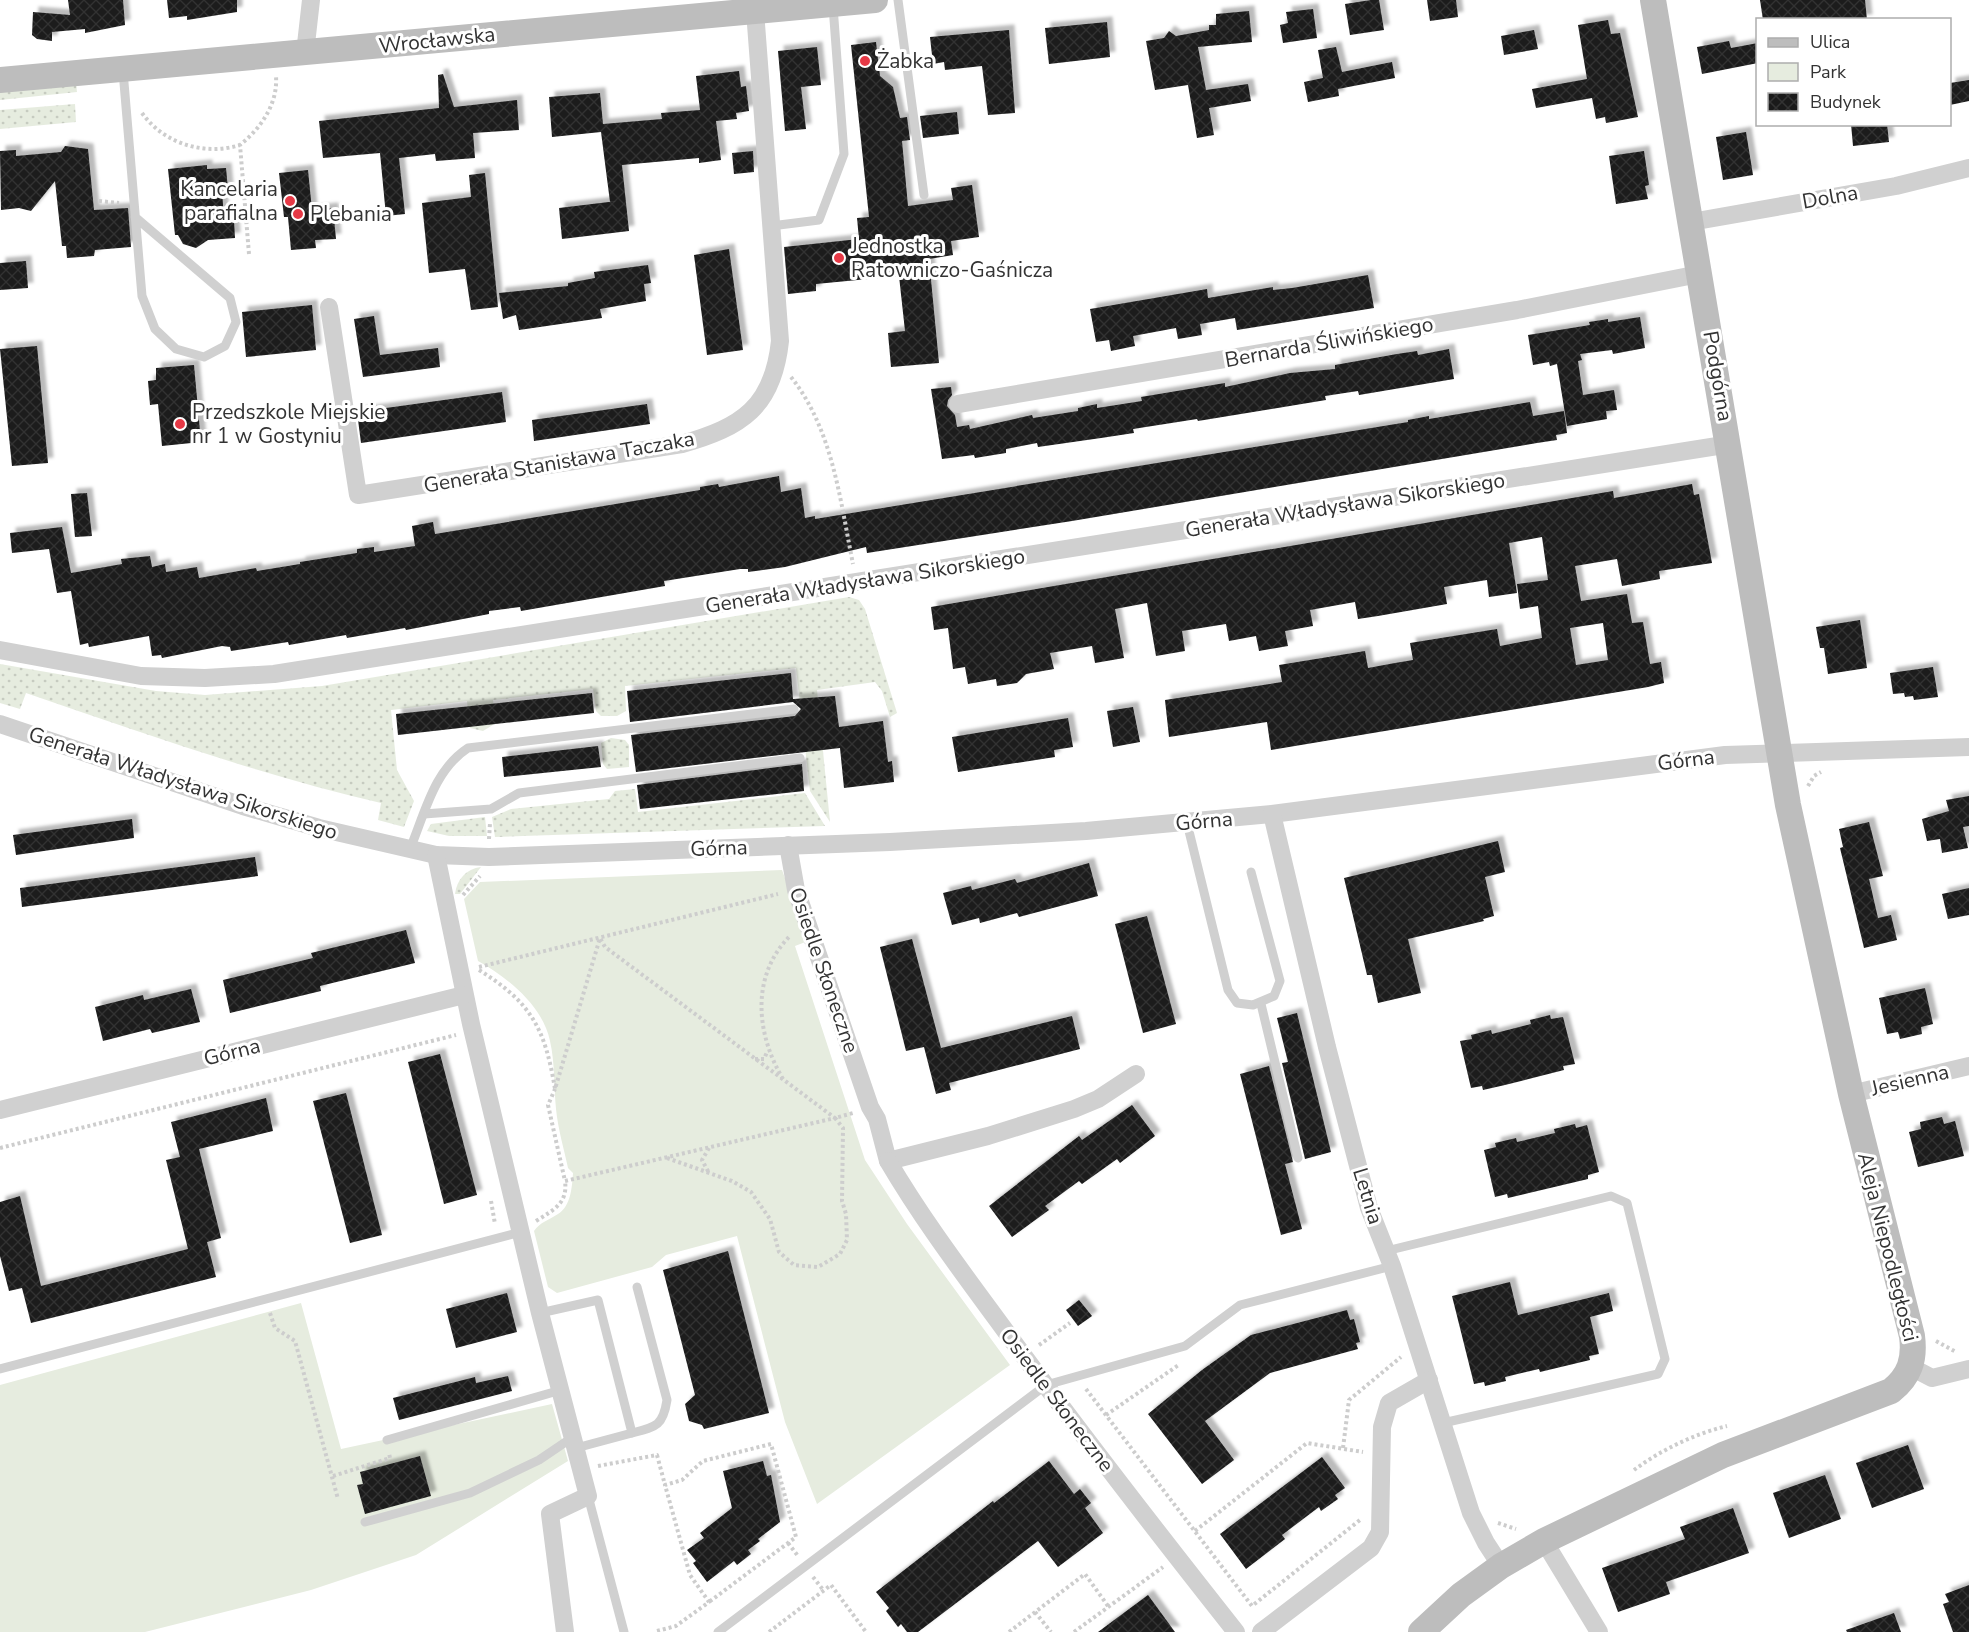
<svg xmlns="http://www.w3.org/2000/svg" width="1969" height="1632" font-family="'Nunito Sans',sans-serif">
  <defs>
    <pattern id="grass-dots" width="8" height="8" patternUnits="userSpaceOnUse" patternTransform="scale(1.5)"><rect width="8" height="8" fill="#e6ecdf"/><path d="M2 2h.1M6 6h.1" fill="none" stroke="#c6cbc0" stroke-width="1.8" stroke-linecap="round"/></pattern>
    <pattern id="building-cross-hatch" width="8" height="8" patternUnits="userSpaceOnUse" patternTransform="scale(1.5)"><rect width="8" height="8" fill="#1a1a1a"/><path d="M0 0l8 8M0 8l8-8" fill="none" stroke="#333"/></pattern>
    <filter id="shadow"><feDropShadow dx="5.5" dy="-5.5" stdDeviation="1.5" flood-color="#0004"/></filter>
  </defs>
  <rect width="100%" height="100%" fill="#fff"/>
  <!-- grass -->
  <g fill="url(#grass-dots)">
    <path d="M76 83 77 92 0 100V91Z"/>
    <path d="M75 104 76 122 0 129V110Z"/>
    <path d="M849 597 859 600 865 609 897 713 890 717 882 691 875 682 817 690 830 822 810 791 796 668 625 686 626 711 617 716H601L596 711 593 689 493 700 496 723 483 731 470 728 467 701 391 710 397 770 414 801 404 827 378 820 381 803C260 775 143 733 26 693L20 709 0 703V664L156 691 205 695 322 686Z"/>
    <path d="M611 738 625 740 629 745V767L607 769 603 764 601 743Z"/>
    <path d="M635 789 638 812 805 793 825 826 495 837 492 817 511 809 609 799 615 791Z"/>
    <path d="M485 817 487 836H449L427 831 431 824Z"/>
    <path d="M481 867 460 894H455C457 879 466 869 481 867Z"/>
  </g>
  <!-- park -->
  <g fill="#e6ecdf">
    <path d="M782 870 808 941 795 946 865 1160 907 1224 1010 1365 817 1504 785 1422 737 1236 666 1255 652 1267 557 1293 548 1287 534 1231C540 1222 549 1220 558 1214 571 1206 572 1187 573 1173L568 1168C564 1149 558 1129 556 1109 554 1087 555 1063 550 1041 543 1006 507 977 478 961L464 899 480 882Z"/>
    <path d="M301 1303 341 1449 552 1404 568 1461 416 1555 311 1590 145 1632H0V1385Z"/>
  </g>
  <!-- building -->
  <g fill="url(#building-cross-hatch)" fill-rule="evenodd" filter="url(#shadow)">
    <path d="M68 0H123L125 25 85 33V29L52 32V41L37 39 32 35 33 12 70 15Z"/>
    <path d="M167 0H237V12L187 20V16L169 18Z"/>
    <path d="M1371 0H1379L1384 30 1350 35 1345 4Z"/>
    <path d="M1427 0H1456L1458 17 1430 21Z"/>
    <path d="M1760 0H1865L1867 20H1763Z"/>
    <path d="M1313 9 1317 38 1283 43 1280 25 1288 23 1286 12Z"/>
    <path d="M1249 11 1252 42 1198 47 1206 90 1248 84 1251 101 1209 108 1214 135 1197 138 1188 85 1155 90 1146 41 1164 38 1169 31 1176 36 1209 30V25H1216V14Z"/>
    <path d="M1608 20 1611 34 1620 33 1638 117 1606 123 1605 117 1596 119 1592 98 1536 108 1532 89 1587 79 1578 25Z"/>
    <path d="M1107 22 1110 57 1049 64 1045 28Z"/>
    <path d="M1009 30 1015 113 988 115 982 66 945 70 944 62 933 64 930 37Z"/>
    <path d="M1534 30 1538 49 1504 55 1501 36Z"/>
    <path d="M1729 41 1731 48 1758 43V63L1702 74 1697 47Z"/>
    <path d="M876 42 880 76 893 87 900 118 907 117 910 140 902 141 908 206 953 200 951 188 972 185 979 237 951 241 953 255 929 259 939 363 891 367 888 333 905 331 899 276 816 284V291L788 294 784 247 859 239 857 218 869 217 851 45Z"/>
    <path d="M817 47 821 85 801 87 806 129 785 131 778 51Z"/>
    <path d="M1336 47 1342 72 1392 62 1395 78 1338 89 1339 96 1308 102 1304 82 1323 78 1318 50Z"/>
    <path d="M739 71 741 87 746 86 749 111 736 113 737 119 716 121 721 160 699 163V158L622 165 629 231 562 239 559 208 617 201 610 202 601 132 552 137 549 97 600 93 603 124 662 119 661 113 700 110 696 76Z"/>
    <path d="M443 74 454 107 517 100 519 130 473 133 475 158 436 161 435 154 399 158 405 214 386 216 380 153 323 158 319 121 439 108 438 75Z"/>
    <path d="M1969 80V101L1950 105V83Z"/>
    <path d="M957 112 959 134 923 138 920 116Z"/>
    <path d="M1851 124H1887L1889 142 1853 146Z"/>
    <path d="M1746 132 1753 175 1723 180 1716 137Z"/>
    <path d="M65 146 88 149 94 210 128 208 131 247 95 250 94 256 67 258 66 246H62L55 181 31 211 19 208 1 210 0 151 16 150V156L61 152Z"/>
    <path d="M753 151 754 172 734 174 732 153Z"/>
    <path d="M1644 151 1649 185 1645 186 1648 199 1616 204 1609 156Z"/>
    <path d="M207 165V169L226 168 228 189H222L224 222 234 221 235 238 208 240 196 248 183 244 178 235H175L168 169Z"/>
    <path d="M308 170 312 210 333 208 336 239 315 240 316 248 291 250 288 217H284L279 173Z"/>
    <path d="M485 173 498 307 471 310 465 269 429 273 422 203 471 197 469 175Z"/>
    <path d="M729 249 743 350 707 355 694 255Z"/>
    <path d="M26 261 28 288 0 290V263Z"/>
    <path d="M648 265 651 283 644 284 646 301 600 309 602 318 519 330 516 315 503 319 499 293 568 286V283L595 278 594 272Z"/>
    <path d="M1368 275 1374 308 1237 330 1235 318 1200 324 1202 335 1178 339 1176 328 1133 336 1135 346 1111 351 1109 340 1096 342 1090 309 1207 289 1208 298 1273 287V290L1292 288Z"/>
    <path d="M312 305 316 350 246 357 242 312Z"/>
    <path d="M374 316 380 355 438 348 440 367 363 377 354 319Z"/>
    <path d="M1640 317 1645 348 1613 354 1612 350 1580 354 1582 360 1578 361 1583 395 1614 390 1617 410 1606 411 1607 419 1567 426 1557 364 1550 366 1549 362 1533 365 1528 335 1590 325 1589 322 1608 319V322Z"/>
    <path d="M37 346 48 463 12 466 0 349Z"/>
    <path d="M1449 349 1454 379 1359 395 1358 391 1325 396 1326 400 1198 421 1197 419 1133 429 1134 433 1101 438 1038 447 1037 443 1006 449V453L975 458 974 455 942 459 931 389 951 387 952 395 948 400 947 406 955 415 957 427 969 425 970 429 1032 415 1033 418 1078 411V408L1097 404V408L1142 401 1141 397 1225 383V387L1290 373 1335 369V365L1397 354 1417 351 1418 355Z"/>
    <path d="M194 365 201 442 162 446 158 404 150 405 148 381 156 380V368Z"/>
    <path d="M502 392 506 422 361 443 357 412Z"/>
    <path d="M1530 402 1533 416 1564 411 1567 433 1556 435 1557 440 1537 443 1072 521 867 553 866 547 785 567 748 572V569H740L664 581 665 586 521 611 520 607 489 611V614L406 630 405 628 347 638 346 635 289 645 288 642 231 651 230 647 222 646 162 658 161 655 152 656 149 636 89 647 88 643 80 645 71 591 57 593 49 549 12 553 10 533 62 527 71 573 122 564 121 559 150 556 152 567 165 564 166 572 197 567 199 578 256 568 257 571 300 564V562L357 553V549L374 547V552L415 546 412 526 433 522 435 534 700 490V487L718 484 719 487 779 476 781 492 801 488 805 518 815 516V519L1408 422V420L1429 416V419Z"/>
    <path d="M647 404 650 424 534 441 532 420Z"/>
    <path d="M1692 484 1694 495 1699 494 1712 563 1659 571 1660 579 1622 586 1617 559 1575 566 1581 601 1627 594 1632 623 1643 622 1650 664 1661 662 1664 683 1648 687 1271 750 1267 722 1169 737 1165 700 1282 682 1279 665 1365 651 1368 668 1395 663 1413 660 1410 643 1497 629 1500 646 1542 638 1538 606 1520 609 1517 584 1548 580 1542 537 1509 543 1517 593 1489 597 1487 580 1444 587 1447 604 1378 616 1358 619 1355 602 1310 610 1313 626 1285 631 1288 646 1259 651 1256 636 1229 641 1226 624 1182 631 1185 651 1156 656 1147 603 1115 609 1124 658 1095 663 1092 646 1050 653 1054 669 1026 674 1017 683 997 686 996 679 968 684 965 667 953 669 948 628 934 630 931 607 1613 491 1614 498ZM1603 623 1608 660 1576 665 1570 628Z"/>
    <path d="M87 493 92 536 75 537 71 494Z"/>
    <path d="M1860 620 1867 668 1828 674 1824 648H1820L1816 627Z"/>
    <path d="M1933 667 1938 697 1914 700 1913 696 1905 697 1904 693 1893 694 1890 673Z"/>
    <path d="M791 673 793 699 835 696 839 727 883 721 888 762 892 761 894 782 844 788 840 748 636 772 631 735 795 716 801 709 793 702 630 722 627 691Z"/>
    <path d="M592 693 594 713 398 735 396 714Z"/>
    <path d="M1133 707 1140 742 1113 747 1107 711Z"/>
    <path d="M1068 718 1073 747 1054 750 1055 757 958 772 952 737Z"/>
    <path d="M598 746 601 767 504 777 502 757Z"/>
    <path d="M802 764 804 791 640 809 637 785Z"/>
    <path d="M1969 796V826L1963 827 1968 848 1942 853 1940 839 1927 841 1922 819 1949 811 1946 800Z"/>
    <path d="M132 819 134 838 16 855 13 835Z"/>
    <path d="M1869 822 1883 876 1869 879 1878 918 1891 915 1897 940 1864 948 1840 848 1843 847 1839 829Z"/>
    <path d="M1498 841 1505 872 1485 877 1494 916 1483 919 1484 921 1408 939 1421 993 1378 1003 1372 975H1367L1344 878Z"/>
    <path d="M255 857 258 876 22 907 20 888Z"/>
    <path d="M1089 863 1098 896 1019 917 1017 913 980 923 979 918 952 925 943 893 971 886 972 890 1015 879 1017 883Z"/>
    <path d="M1969 888V915L1948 919 1942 894Z"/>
    <path d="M1147 916 1176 1024 1143 1033 1115 924Z"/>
    <path d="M406 930 415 963 320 986 321 991 230 1013 223 980 313 958 311 953Z"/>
    <path d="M912 939 941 1048 1072 1016 1080 1049 949 1083 951 1090 936 1094 924 1047 906 1051 880 947Z"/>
    <path d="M1925 988 1933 1024 1921 1027 1922 1034 1900 1039 1898 1032 1887 1034 1879 998Z"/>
    <path d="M191 989 200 1022 152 1033 150 1029 103 1041 95 1007 143 995 144 1000Z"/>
    <path d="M1297 1013 1331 1152 1305 1159 1282 1063 1288 1062 1277 1018Z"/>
    <path d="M1550 1015 1551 1019 1563 1017 1575 1064 1563 1066 1564 1070 1505 1085 1483 1090 1482 1086 1471 1088 1460 1041 1472 1039 1471 1035 1491 1030 1492 1034 1531 1024 1530 1020Z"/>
    <path d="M440 1054 477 1195 444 1204 408 1062Z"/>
    <path d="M1269 1066 1293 1162 1285 1164 1302 1229 1281 1235 1240 1074Z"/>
    <path d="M346 1093 382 1235 350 1243 313 1101Z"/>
    <path d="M266 1098 273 1131 199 1149 221 1238 207 1242 216 1277 31 1323 22 1288 9 1291 0 1256V1202L20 1196 41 1286 188 1249 166 1160 180 1157 171 1122Z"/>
    <path d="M1132 1105 1155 1136 1120 1163 1117 1159 1082 1184 1079 1181 1045 1206 1049 1210 1012 1237 989 1206 1079 1136 1082 1140Z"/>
    <path d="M1942 1117 1944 1124 1955 1121 1964 1156 1918 1167 1909 1132 1921 1129 1920 1122Z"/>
    <path d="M1575 1124 1576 1128 1587 1125 1599 1172 1588 1175V1179L1529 1193 1508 1198 1507 1194 1495 1197 1484 1150 1496 1147 1495 1143 1516 1138 1517 1142 1555 1133 1554 1129Z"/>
    <path d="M728 1251 769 1413 704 1429 702 1425 689 1421 685 1404 695 1395 663 1270Z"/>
    <path d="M1510 1282 1518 1315 1609 1293 1613 1311 1590 1317 1599 1354 1589 1356 1590 1360 1540 1372 1539 1369 1505 1377 1506 1381 1485 1386 1484 1382 1474 1384 1452 1296Z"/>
    <path d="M507 1293 517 1332 456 1348 446 1309Z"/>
    <path d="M1079 1300 1092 1316 1078 1326 1066 1310Z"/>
    <path d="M1347 1310 1350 1320 1354 1319 1360 1342 1356 1343 1358 1349 1270 1373 1205 1421 1234 1460 1202 1484 1148 1414 1202 1370 1251 1335Z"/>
    <path d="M508 1376 512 1391 399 1420 393 1398 475 1377 476 1383Z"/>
    <path d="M1908 1445 1924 1489 1872 1508 1856 1463Z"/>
    <path d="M420 1456 431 1496 365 1514 357 1485 363 1484 360 1472Z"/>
    <path d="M1322 1457 1345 1488 1335 1495 1338 1499 1321 1511 1319 1507 1282 1535 1285 1539 1246 1569 1220 1534Z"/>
    <path d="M763 1461 767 1476 771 1475 780 1522 758 1539 760 1541 748 1550 751 1554 737 1565 734 1561 707 1582 693 1563 696 1561 687 1550 704 1538 700 1533 732 1508 723 1471Z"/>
    <path d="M1049 1461 1074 1494 1080 1489 1091 1503 1085 1508 1103 1533 1058 1567 1038 1541 918 1632H907L901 1624 898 1627 886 1611 889 1608 876 1592 993 1501 994 1503Z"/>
    <path d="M1825 1475 1841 1519 1789 1538 1773 1493Z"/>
    <path d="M1733 1508 1749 1553 1666 1582 1670 1594 1618 1612 1602 1568 1685 1539 1680 1527Z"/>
    <path d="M1969 1585V1632H1953L1943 1604 1949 1602 1945 1594Z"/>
    <path d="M1148 1595 1175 1632H1098Z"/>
    <path d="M1894 1613 1901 1632H1847L1846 1630Z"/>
  </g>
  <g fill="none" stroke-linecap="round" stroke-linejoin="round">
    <!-- path -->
    <g stroke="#cdcdcd" stroke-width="4" stroke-dasharray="3 3" stroke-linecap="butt">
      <path d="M142 113C164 144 205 156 240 145"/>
      <path d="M99 201 119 203"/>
      <path d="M249 254 240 145C261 128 278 104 276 76"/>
      <path d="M791 377C833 430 840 500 853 564"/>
      <path d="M1808 786 1814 776 1821 772"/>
      <path d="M489 839 490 823"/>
      <path d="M463 895 480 876"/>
      <path d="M479 967 778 894"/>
      <path d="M479 970C532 1003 545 1029 555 1089L600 938 605 947 835 1118 565 1181 548 1105 555 1089"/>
      <path d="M755 1059H764L767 1052"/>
      <path d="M783 1079C756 1034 750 975 791 935"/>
      <path d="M0 1148 456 1035"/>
      <path d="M709 1148 702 1160 709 1173"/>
      <path d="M667 1158 732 1181 751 1192 770 1219 779 1252 794 1265 818 1267 840 1254 847 1240 846 1214 842 1201 843 1128 835 1118 853 1113"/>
      <path d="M491 1201 495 1224"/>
      <path d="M536 1221C553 1210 568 1204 565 1181"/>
      <path d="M270 1313 275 1328 295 1341 338 1499"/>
      <path d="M1936 1341 1956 1352"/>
      <path d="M1039 1345 1070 1323"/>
      <path d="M1086 1389 1252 1606 1360 1520"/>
      <path d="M1106 1415 1180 1364"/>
      <path d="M1343 1448 1349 1400 1401 1357"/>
      <path d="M598 1466 657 1455 665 1485"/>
      <path d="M1634 1470C1661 1450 1694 1434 1727 1426"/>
      <path d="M333 1476 390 1458 389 1453"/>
      <path d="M1498 1523 1516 1529"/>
      <path d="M1195 1531 1307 1443 1363 1452"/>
      <path d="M788 1543 798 1556"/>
      <path d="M813 1577 824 1591"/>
      <path d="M1035 1612 1051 1632"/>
      <path d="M657 1631 676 1626 709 1602 690 1575 665 1485 682 1480 703 1461 771 1444 796 1537 709 1602"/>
      <path d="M769 1632 831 1585 866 1632"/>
      <path d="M1009 1632 1085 1574 1108 1606"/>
      <path d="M1074 1632 1163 1567"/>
    </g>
    <!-- lane -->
    <g stroke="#d0d0d0" stroke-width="9">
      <path d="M898 0 924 195"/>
      <path d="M123 71 142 296 155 329 176 349 204 357 225 346 236 322 230 298 135 217"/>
      <path d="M771 226 819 220 844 154 833 6"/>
      <path d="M424 814 491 809 519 793 800 758"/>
      <path d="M1187 823 1228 990 1237 1003 1253 1005 1274 996 1280 981 1251 872"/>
      <path d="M410 849C425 813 434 770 468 748L794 709"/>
      <path d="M1261 1004 1298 1158"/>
      <path d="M1386 1251 1611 1196 1627 1203 1665 1359 1658 1374 1443 1423"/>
      <path d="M540 1313 598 1300 632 1433 576 1448"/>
      <path d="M0 1369 521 1232"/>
      <path d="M632 1433C656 1427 663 1426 667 1400L637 1287"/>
      <path d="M387 1440 561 1390"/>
      <path d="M588 1496 624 1632"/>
      <path d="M365 1522 470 1493 539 1460 573 1437"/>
      <path d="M718 1632 1046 1385 1185 1346 1240 1305 1392 1266"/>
    </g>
    <!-- street -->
    <g stroke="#d0d0d0" stroke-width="18">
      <path d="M305 53 311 0"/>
      <path d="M1691 222 1896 186 1969 168"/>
      <path d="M329 307 358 495 682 444C742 427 773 407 780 341L755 11"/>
      <path d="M958 404 1517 310 1699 274"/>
      <path d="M0 650 141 676 205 678 274 674 1730 444"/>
      <path d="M0 724 243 806 319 828 436 855 489 857 890 842 1086 831 1272 814 1725 755 1969 747"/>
      <path d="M1272 814 1327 1047 1369 1208 1392 1266 1471 1513 1486 1543 1501 1566"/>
      <path d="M788 845 796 890 870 1107 877 1119 888 1161 988 1136 1074 1109 1098 1099 1136 1074"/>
      <path d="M436 855 471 1024 540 1313 588 1496 550 1514 565 1632"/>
      <path d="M1851 1094 1969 1066"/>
      <path d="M0 1110 464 995"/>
      <path d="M888 1161C925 1224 969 1281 1012 1340 1085 1439 1160 1536 1236 1632"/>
      <path d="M1911 1367 1932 1378 1969 1369"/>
      <path d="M1544 1541 1599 1632"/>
      <path d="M1261 1632 1371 1548 1380 1532 1382 1427 1389 1403 1429 1380"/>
    </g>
    <!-- secondary -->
    <g stroke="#bdbdbd" stroke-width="26">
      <path d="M0 80 875 0"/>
      <path d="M1421 1632 1461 1595 1501 1566 1544 1541 1723 1455 1891 1391C1910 1376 1915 1359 1912 1336L1851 1094 1788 805 1653 0"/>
    </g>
  </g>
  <!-- markers -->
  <g fill="#e63946" stroke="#fff" stroke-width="2">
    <circle cx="865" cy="61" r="6"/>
    <circle cx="290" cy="201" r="6"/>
    <circle cx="298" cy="214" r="6"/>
    <circle cx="839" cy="258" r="6"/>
    <circle cx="180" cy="424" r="6"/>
  </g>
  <g text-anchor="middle" stroke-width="6" stroke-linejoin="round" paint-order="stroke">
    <!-- street labels -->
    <g font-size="21" fill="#333" stroke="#fff">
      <text transform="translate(437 40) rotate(-6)" y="7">Wrocławska</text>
      <text transform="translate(1830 197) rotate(-10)" y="7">Dolna</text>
      <text transform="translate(1329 342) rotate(-10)" y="7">Bernarda Śliwińskiego</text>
      <text transform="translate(1718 376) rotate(80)" y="7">Podgórna</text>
      <text transform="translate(559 462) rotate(-10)" y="7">Generała Stanisława Taczaka</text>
      <text transform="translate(1345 505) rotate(-9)" y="7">Generała Władysława Sikorskiego</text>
      <text transform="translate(865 581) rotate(-9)" y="7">Generała Władysława Sikorskiego</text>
      <text transform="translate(1686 760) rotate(-7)" y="7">Górna</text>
      <text transform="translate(183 783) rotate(18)" y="7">Generała Władysława Sikorskiego</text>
      <text transform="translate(1204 821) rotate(-5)" y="7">Górna</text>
      <text transform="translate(719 848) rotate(-2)" y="7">Górna</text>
      <text transform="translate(824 970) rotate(71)" y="7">Osiedle Słoneczne</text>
      <text transform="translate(232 1052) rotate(-14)" y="7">Górna</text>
      <text transform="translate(1910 1080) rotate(-13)" y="7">Jesienna</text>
      <text transform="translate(1368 1196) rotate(73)" y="7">Letnia</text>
      <text transform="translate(1888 1247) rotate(76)" y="7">Aleja Niepodległości</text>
      <text transform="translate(1057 1400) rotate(53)" y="7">Osiedle Słoneczne</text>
    </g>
    <!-- poi labels -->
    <g font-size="21" fill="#333" stroke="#fff" text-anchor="start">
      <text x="877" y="68">Żabka</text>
      <text x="278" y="196" text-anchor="end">Kancelaria<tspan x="278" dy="24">parafialna</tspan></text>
      <text x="310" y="221">Plebania</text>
      <text x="851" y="253">Jednostka<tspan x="851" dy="24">Ratowniczo-Gaśnicza</tspan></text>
      <text x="192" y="419">Przedszkole Miejskie<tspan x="192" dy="24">nr 1 w Gostyniu</tspan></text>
    </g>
  </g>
  <!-- legend -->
  <rect x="1756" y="18" width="195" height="108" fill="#ffffff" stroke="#adadad" stroke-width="1.5"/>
  <rect x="1768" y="38" width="30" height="9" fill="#bdbdbd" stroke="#adadad" stroke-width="1.5"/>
  <text x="1810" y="48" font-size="18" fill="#333333">Ulica</text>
  <rect x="1768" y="63" width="30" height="18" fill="#e6ecdf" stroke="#adadad" stroke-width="1.5"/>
  <text x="1810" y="78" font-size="18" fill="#333333">Park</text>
  <rect x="1768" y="93" width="30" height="18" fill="url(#building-cross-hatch)" stroke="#adadad" stroke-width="1.5"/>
  <text x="1810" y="108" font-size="18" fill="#333333">Budynek</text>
</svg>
